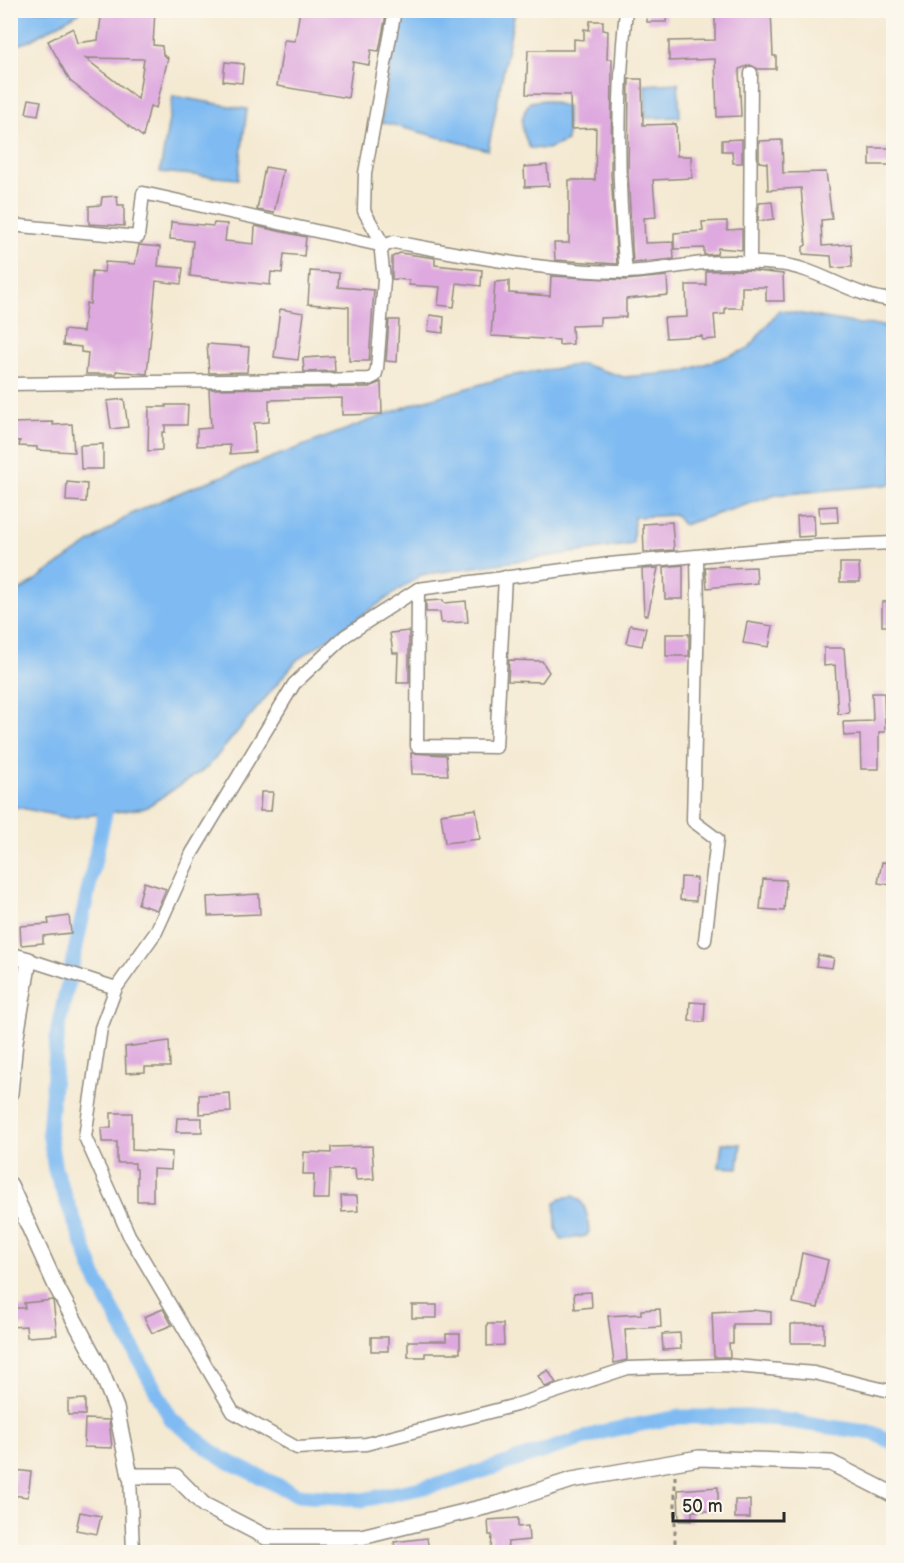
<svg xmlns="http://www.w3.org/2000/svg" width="904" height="1563" font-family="'Balsamiq Sans',sans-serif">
  <rect width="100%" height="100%" fill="#fbf7ec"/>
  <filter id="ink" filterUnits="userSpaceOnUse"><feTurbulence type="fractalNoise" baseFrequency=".0167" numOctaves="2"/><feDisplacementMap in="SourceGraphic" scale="12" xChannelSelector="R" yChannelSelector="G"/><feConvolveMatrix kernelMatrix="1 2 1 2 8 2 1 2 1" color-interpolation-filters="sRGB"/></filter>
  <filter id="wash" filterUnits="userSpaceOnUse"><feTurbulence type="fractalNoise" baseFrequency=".008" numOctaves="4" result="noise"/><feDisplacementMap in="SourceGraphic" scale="24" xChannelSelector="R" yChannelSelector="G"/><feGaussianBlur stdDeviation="1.35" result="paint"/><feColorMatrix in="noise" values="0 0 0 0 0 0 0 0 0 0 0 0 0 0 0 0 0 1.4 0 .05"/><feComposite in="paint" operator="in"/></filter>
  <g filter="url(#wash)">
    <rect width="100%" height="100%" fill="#f4e9d1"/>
    <!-- water -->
    <g fill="#7fbbf2" stroke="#55738e" stroke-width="1.5">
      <path d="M10 11 11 10 82 11 29 41 11 47Z"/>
      <path d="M398 11H515L488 150 381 122Z"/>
      <path d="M678 83 680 117 646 118 645 85Z"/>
      <path d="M173 96 247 109 238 179 160 172Z"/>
      <path d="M545 100 567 107V141L547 149 530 148C521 131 518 119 530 102Z"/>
      <path d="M779 310 859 324 893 326V484L776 495 683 525 676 515 634 517 633 544 421 575 297 660 208 767 145 808 69 818 11 806V597L131 514 186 490 416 403 509 376 582 364 624 377 682 372 748 349Z"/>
      <path d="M722 1143 741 1144 738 1168 719 1167Z"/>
      <path d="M574 1196C587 1202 588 1220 589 1232L586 1236 561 1240 556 1228 555 1203 561 1198Z"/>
    </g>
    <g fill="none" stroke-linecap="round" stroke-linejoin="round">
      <!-- canal -->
      <path stroke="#7fbbf2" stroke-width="15" d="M109 795 58 1029 49 1132 55 1170 97 1281 171 1419 221 1458 298 1495 362 1500 445 1483 606 1431 678 1417H760L873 1433 894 1443"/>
    </g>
    <g id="blocks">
      <!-- building -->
      <g fill="#dea9df" fill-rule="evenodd">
        <path d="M102 10H155L153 45 162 46 163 55 168 58 156 108 150 106 143 137 70 81 48 41 73 28 77 43 98 40ZM85 58 144 59 138 99Z"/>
        <path d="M300 10H387L379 51 371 50 369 65 353 62 348 98 277 86 284 40 295 41Z"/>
        <path d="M647 10H667L666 22H647Z"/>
        <path d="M715 10H771L773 56H776V69H758L750 65 739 69 741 116 717 117 715 59 669 61V41L715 40Z"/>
        <path d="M590 21H603V30L608 31 607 59H612L611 174 617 264 555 260 554 243H569V180H595L596 128 571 129 570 95 526 94 528 50H574V39L584 40V29L589 30Z"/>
        <path d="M225 62 244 64 242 83 223 81Z"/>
        <path d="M629 79H642L643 125 676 124 677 156H691L692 178 653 180 656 217 644 218 645 243 673 242 674 259 633 263 628 174Z"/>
        <path d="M29 99 41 101 38 115 26 113Z"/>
        <path d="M742 139V163H733L732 151H722V140Z"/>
        <path d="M782 140 783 173 826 172 832 219 821 220 822 246 851 244 852 267 832 268 831 256 803 254V247L806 245 801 188 768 190 767 163 759 162V141Z"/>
        <rect x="870" y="148" width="24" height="17"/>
        <path d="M547 165 549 186 525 187 524 167Z"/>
        <path d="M265 167 283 170 274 213 257 210Z"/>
        <path d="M117 196 118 205H124V226L89 224V206L101 205 102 197Z"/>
        <path d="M772 202 774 219 758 221 759 203Z"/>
        <path d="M727 221V230L742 229V250L718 248 717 254 704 255V248L674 249V233L703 231 702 222Z"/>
        <path d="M171 222 213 226 214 223 227 224 225 241 254 244 255 226 306 237 304 256 284 254 282 273 271 272 270 285 190 276 193 241 170 239Z"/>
        <path d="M139 245 160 247 158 266 183 268 181 284 156 281 147 374 116 371V374H86L88 353 81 352V347L63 345 64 330 83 332 86 303 90 304 92 271 104 272 105 262 135 264Z"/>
        <path d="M400 253 435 258V265L482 270 481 286 457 283 454 307 438 305 440 287 409 285V280L392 279V257Z"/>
        <path d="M746 270 783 274 784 301H766V287H742V308H725V314L714 315 716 339 702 340V336L666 338 664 318 687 317 686 285H706V271Z"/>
        <path d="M310 271 339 273 338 287 374 290 369 361H349V307L308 304Z"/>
        <path d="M551 276 626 280 667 276 668 295 626 299V317L600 318V325L572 326 573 344 559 345V340L491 336 495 282 509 281V293L550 296Z"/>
        <path d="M280 309 304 313 298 360 274 357Z"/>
        <path d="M430 315 444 317 443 333 428 331Z"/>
        <path d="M389 320H399L397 362 386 361Z"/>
        <path d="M207 344 249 347 247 372 209 373Z"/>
        <path d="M334 356 335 371 304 372 303 358Z"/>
        <path d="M381 382 382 414 342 415V398L269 400V422L254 423 255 452 230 454V445L197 446V429L211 428 209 389 369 387Z"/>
        <path d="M124 399 128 427 111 429 107 401Z"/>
        <path d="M166 405H188L187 425H165V432H162V450L148 451 149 407H166Z"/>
        <path d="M53 422V425L72 424 74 452 37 450V447L19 446 20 441 10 440V423Z"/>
        <path d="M103 444V469H81L80 445Z"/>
        <path d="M67 482 87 484 86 502 66 501Z"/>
        <path d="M837 506 838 522 820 523 819 507Z"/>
        <path d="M814 515 815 536 798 537 797 516Z"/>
        <path d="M672 522 674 550 644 552 643 524Z"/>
        <path d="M840 563H859L860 582H840Z"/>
        <path d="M683 565V599H665L664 567Z"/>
        <path d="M728 566V568L756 567 757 583 707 588 705 567Z"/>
        <path d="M658 568 648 615H644L642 569Z"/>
        <path d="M443 600 444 603 466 601 468 622 441 623 440 612H426V601Z"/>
        <path d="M894 601V626H882V602Z"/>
        <path d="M747 622 773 626 769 647 743 643Z"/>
        <path d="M630 625 646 628 642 646 626 643Z"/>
        <path d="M409 631V683H397L398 653H393L390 633Z"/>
        <rect x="666" y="634" width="23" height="22"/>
        <path d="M824 648H844L849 713 838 714 835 665 824 666Z"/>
        <path d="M509 660 542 661 549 672 542 682 508 681Z"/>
        <path d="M872 693H884L885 732H879V769H861L860 735 844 736 843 722 873 721Z"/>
        <path d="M411 753 446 755 448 775 412 774Z"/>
        <path d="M261 792H273L271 811H260Z"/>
        <path d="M476 809 480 839 445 843 441 814Z"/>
        <path d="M882 862 894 863 891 885 878 883Z"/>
        <path d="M681 877 697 878 696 901 680 900Z"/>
        <path d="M763 879 786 880 784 911 760 909Z"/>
        <path d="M144 882 166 889 157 910 138 904Z"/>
        <path d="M259 894 260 914 208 916 207 897Z"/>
        <path d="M69 916 71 933 43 936V943L21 945 20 926 49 924 48 919Z"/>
        <path d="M818 955 834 958 832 968 816 966Z"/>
        <path d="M690 1002 705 1003 704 1022 689 1021Z"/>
        <path d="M169 1041 170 1067H145V1072L126 1073 125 1047Z"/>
        <path d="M230 1093 231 1112 199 1114V1095Z"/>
        <path d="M111 1113H132V1150L172 1152 171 1170 153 1169V1201H137V1169H135V1163H117V1142H102L101 1128H111Z"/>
        <path d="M177 1118H202V1132H176Z"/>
        <path d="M372 1146 374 1179 356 1180 355 1169 330 1170 329 1199H313L314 1174H303L304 1152 331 1153V1147Z"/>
        <path d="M341 1196H357L358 1211 342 1212Z"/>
        <path d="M802 1253 828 1260 818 1308 793 1303Z"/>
        <path d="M591 1292 592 1307 575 1309 574 1293Z"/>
        <path d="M53 1300 57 1335 27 1337 26 1326 10 1327V1308H25L24 1303Z"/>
        <rect x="412" y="1305" width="25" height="13"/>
        <path d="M163 1309 172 1325 152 1333 144 1317Z"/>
        <path d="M660 1309 661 1327 625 1329 627 1360 614 1363 608 1316 641 1314V1310Z"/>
        <path d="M752 1310 771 1312V1324H733V1343H729L730 1357H714L712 1312Z"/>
        <path d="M487 1324H503L504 1345 487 1346Z"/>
        <rect x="791" y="1324" width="33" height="19"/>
        <path d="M680 1333 681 1349 663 1350 662 1334Z"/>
        <path d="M446 1334H460V1353H425V1357H408V1341H446Z"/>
        <rect x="371" y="1337" width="17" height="14"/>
        <path d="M548 1370 556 1383 545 1387 538 1376Z"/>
        <path d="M85 1399V1415H68V1400Z"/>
        <path d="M85 1419 109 1420 112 1448 84 1447Z"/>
        <path d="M15 1470 31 1472 28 1497 12 1495Z"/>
        <path d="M718 1487V1511H692V1521H679L678 1490Z"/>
        <rect x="735" y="1500" width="15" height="18"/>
        <path d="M80 1512 101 1516 97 1534 76 1530Z"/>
        <path d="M518 1518V1527L528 1526 529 1540 508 1542 507 1552H491L492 1535H489L488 1520Z"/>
        <path d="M427 1538 429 1551 396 1552 394 1542Z"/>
      </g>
    </g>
  </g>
  <g filter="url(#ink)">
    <use href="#blocks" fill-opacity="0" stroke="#908a7e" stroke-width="1.5"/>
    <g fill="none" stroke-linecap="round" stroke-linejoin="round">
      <!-- minor casing -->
      <g stroke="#908a7e" stroke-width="15">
        <g id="minor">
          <path d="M626 10C617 98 617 185 626 272"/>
          <path d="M10 225 138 237 143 193 384 246"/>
          <path d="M384 246 364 211 365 173 395 10"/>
          <path d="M750 263 751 73"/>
          <path d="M10 384 369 379 375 376 377 369 384 280 381 252 384 246 394 242C469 256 549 272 626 272 652 271 678 266 703 263 727 261 753 262 776 264 817 266 850 297 894 300"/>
          <path d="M894 543 794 547 609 564 418 589 345 636 294 684 192 853 156 932 116 988 101 1028 85 1137 129 1235 233 1412 297 1448 366 1444 516 1405 628 1368 725 1365 814 1373 894 1392"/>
          <path d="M697 558 698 611 693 821 717 839 705 940"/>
          <path d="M418 589 417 746 496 747 505 577"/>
          <path d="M29 960 116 988"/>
          <path d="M130 1476 133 1552"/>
        </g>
      </g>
      <!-- tertiary casing -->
      <g stroke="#908a7e" stroke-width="18">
        <g id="tertiary">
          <path d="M10 955 29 960 15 1042 10 1093"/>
          <path d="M10 1185 56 1286 99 1366 116 1408 130 1476H175L204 1505 266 1537H361L501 1503 572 1480 699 1458 831 1463 894 1495"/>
        </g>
      </g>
      <!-- path -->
      <path stroke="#908a7e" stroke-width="3" stroke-dasharray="4.5 4.5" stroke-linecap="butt" d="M675 1552V1476"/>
      <!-- minor -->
      <use href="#minor" stroke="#fff" stroke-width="12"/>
      <!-- tertiary -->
      <use href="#tertiary" stroke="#fff" stroke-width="15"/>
    </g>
  </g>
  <!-- margin -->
  <rect width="904" height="1563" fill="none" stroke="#fbf7ec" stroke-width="36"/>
  <!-- scale -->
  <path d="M673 1512v9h111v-9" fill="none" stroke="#2b2b2b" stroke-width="3"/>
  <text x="682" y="1512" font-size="18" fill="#2b2b2b" stroke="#fbf7ec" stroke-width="4.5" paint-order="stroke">50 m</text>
</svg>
